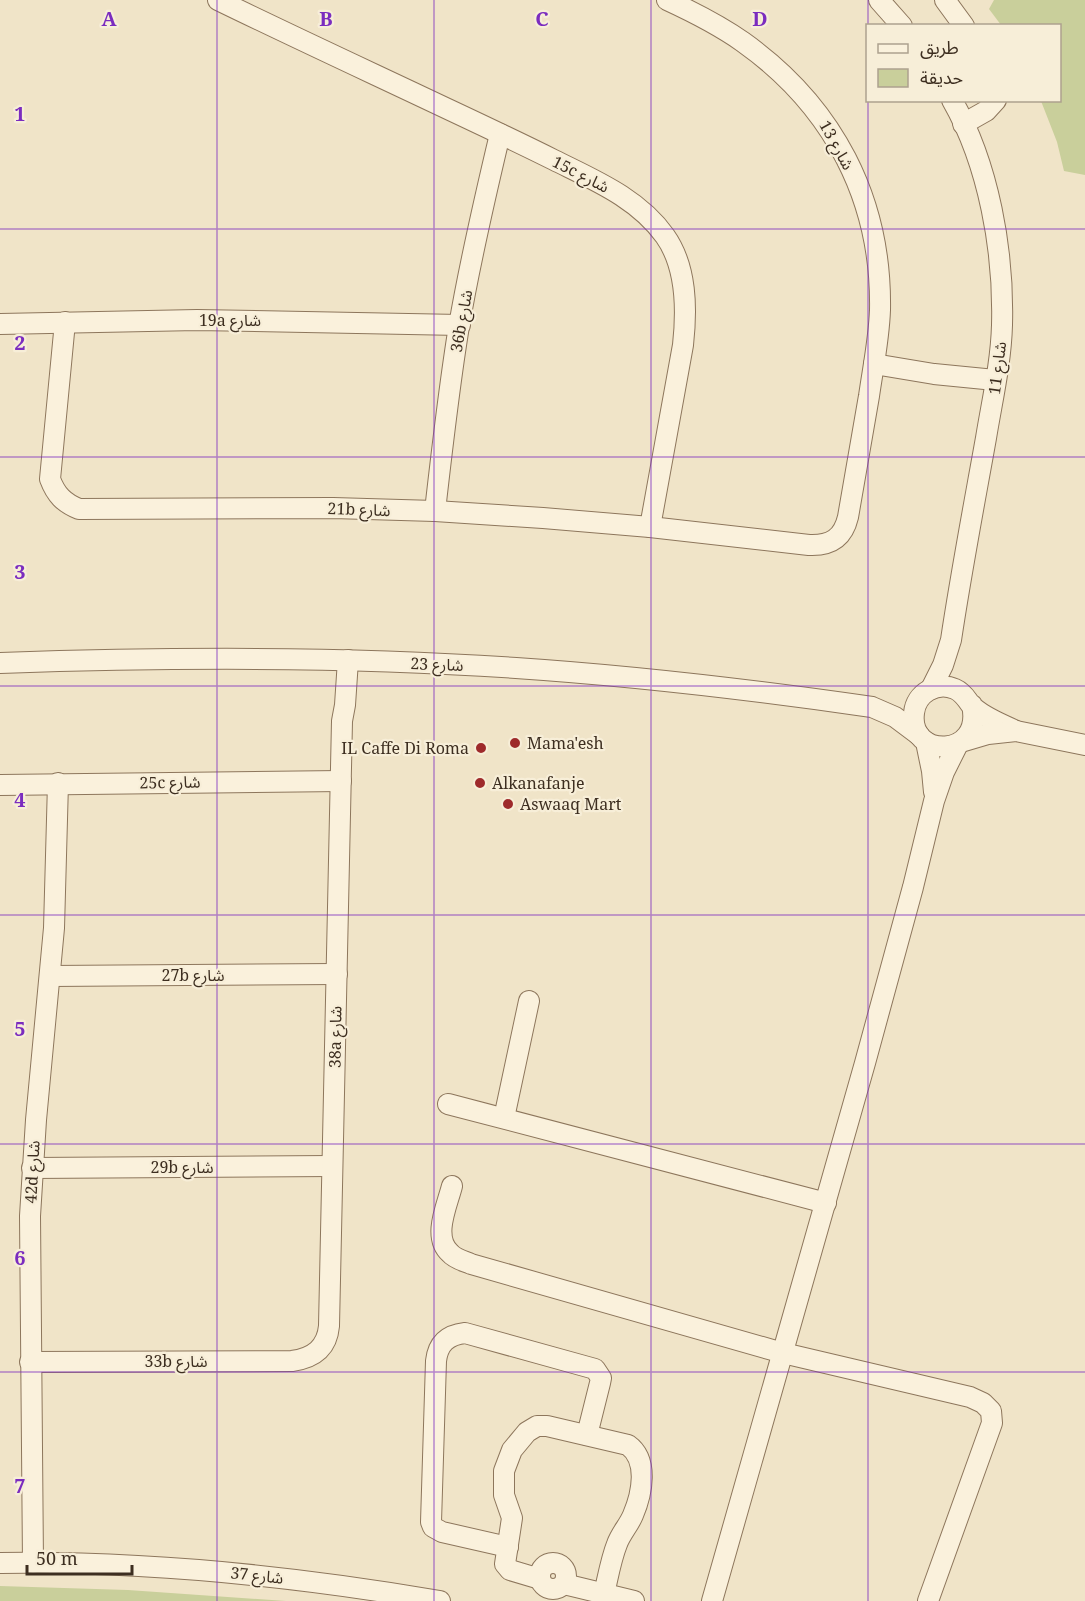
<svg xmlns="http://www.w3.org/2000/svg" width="1085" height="1601" font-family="'Noto Serif','Noto Sans Arabic',serif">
  <rect width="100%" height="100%" fill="#f0e4c8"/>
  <!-- green -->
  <g fill="#c9cf9b">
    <path d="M994 0H1085V175L1064 171 1057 142 1041 101 1060 100V26L1001 25 989 9Z"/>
    <path d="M0 1586 128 1590 286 1601H0Z"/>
  </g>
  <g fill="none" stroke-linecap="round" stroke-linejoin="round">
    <!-- minor casing -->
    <g stroke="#8d765c" stroke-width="22">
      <g id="minor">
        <path d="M218 0C296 38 374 74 452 111 486 127 520 143 554 160 594 180 638 198 665 236 687 267 687 309 683 345L650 527"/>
        <path d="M879 0 902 26"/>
        <path d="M945 0 964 26"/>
        <path d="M963 124 986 111 996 100"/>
        <path d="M65 322 50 479C56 495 64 503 79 509L333 508 435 511 543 518 650 527 809 545C831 546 843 538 848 517 855 477 862 436 869 396 873 368 879 339 880 310 882 199 833 106 743 42 719 25 693 12 667 0"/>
        <path d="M0 324 197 320 460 325"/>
        <path d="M874 364 934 374 995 380"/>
        <path d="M435 511C442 449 449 387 459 326 470 261 485 197 500 134"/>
        <path d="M0 663C172 657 345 656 516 668 635 676 754 690 872 707L895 717 919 735"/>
        <path d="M931 689 943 665 951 640C961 573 974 505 986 438 992 401 1001 363 1002 325 1004 251 989 165 952 100"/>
        <path d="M972 705C984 759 908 759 914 713 916 693 937 681 955 689 964 693 966 699 971 705 982 717 1002 724 1016 731"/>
        <path d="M926 742 932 771 934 792"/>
        <path d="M961 742 988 734 1016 731 1085 745"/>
        <path d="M0 785 341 781"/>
        <path d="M50 976 337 974"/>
        <path d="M448 1104 826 1203"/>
        <path d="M504 1118 529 1001"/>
        <path d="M32 1168 332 1166"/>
        <path d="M452 1186C447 1206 432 1237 450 1253 455 1259 464 1261 471 1264L783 1353 970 1397 983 1403 991 1411 992 1423 928 1601"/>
        <path d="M30 1362 292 1361C313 1358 327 1348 329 1326L342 721 345 705 348 660"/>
        <path d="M508 1547 442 1532 433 1527 431 1522 436 1361C438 1344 447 1335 465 1333L595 1369 601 1378 600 1383 587 1435"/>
        <circle cx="553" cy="1576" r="13"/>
        <path d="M0 1563C148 1561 294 1576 440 1601"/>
        <path d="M33 1563 30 1216 36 1120 54 928 58 783"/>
        <path d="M540 1579 510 1570 505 1564 512 1518 504 1495V1471L512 1450 527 1432 537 1426H547L628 1445C649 1460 642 1494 633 1515 629 1525 621 1533 617 1544 611 1559 608 1577 604 1594"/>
        <path d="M564 1584 634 1601"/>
        <path d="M712 1601 865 1063 913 887 934 801 944 772 958 744"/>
      </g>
    </g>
    <!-- minor -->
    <use href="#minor" stroke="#faf1dc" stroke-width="20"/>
  </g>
  <!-- grid -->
  <path fill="none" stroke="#7b2cbf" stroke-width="1.5" stroke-opacity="0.55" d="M217 0V1601M434 0V1601M651 0V1601M868 0V26M868 100V1601M0 229H1085M0 457H1085M0 686H1085M0 915H1085M0 1144H1085M0 1372H1085"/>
  <!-- markers -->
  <g fill="#9e2a2b" stroke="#f7eed8" stroke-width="2">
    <circle cx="515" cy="743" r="6"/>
    <circle cx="481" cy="748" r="6"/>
    <circle cx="480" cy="783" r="6"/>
    <circle cx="508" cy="804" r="6"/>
  </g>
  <g text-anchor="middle" stroke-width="4.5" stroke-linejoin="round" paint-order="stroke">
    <!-- street labels -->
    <g font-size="16" fill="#3d2e20" stroke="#f7eed8">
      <text transform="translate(837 145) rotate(61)" y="6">شارع 13</text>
      <text transform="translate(581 174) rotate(27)" y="6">15c شارع</text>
      <text x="230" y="326">19a شارع</text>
      <text transform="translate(461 321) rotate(-80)" y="6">36b شارع</text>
      <text transform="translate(997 368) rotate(-83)" y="6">شارع 11</text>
      <text transform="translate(359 509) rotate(2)" y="6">21b شارع</text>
      <text transform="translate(437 664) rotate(2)" y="6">شارع 23</text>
      <text transform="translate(170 782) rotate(-1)" y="6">25c شارع</text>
      <text x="193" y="981">27b شارع</text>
      <text transform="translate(335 1037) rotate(-89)" y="6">38a شارع</text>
      <text x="182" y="1173">29b شارع</text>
      <text transform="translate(32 1172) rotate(-87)" y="6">42d شارع</text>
      <text x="176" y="1367">33b شارع</text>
      <text transform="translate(257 1575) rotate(6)" y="6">شارع 37</text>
    </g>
    <!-- poi labels -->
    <g font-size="16" fill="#3d2e20" stroke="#f7eed8" text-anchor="start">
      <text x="527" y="749">Mama'esh</text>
      <text x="469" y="754" text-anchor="end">IL Caffe Di Roma</text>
      <text x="492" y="789">Alkanafanje</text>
      <text x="520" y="810">Aswaaq Mart</text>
    </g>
  </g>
  <g font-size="20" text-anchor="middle" font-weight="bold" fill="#7b2cbf" stroke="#f7eed8" stroke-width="4.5" stroke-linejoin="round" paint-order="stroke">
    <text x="109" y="26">A</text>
    <text x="326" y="26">B</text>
    <text x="542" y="26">C</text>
    <text x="760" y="26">D</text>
    <text x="20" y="121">1</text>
    <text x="20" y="350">2</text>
    <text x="20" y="579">3</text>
    <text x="20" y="807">4</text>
    <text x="20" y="1036">5</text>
    <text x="20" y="1265">6</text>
    <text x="20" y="1493">7</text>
  </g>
  <!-- legend -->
  <rect x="866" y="24" width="195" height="78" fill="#f7eed8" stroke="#ada18e" stroke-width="1.5"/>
  <rect x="878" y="44" width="30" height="9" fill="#faf1dc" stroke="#ada18e" stroke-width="1.5"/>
  <text x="920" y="54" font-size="18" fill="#3d2e20">طريق</text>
  <rect x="878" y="69" width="30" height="18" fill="#c9cf9b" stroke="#ada18e" stroke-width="1.5"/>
  <text x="920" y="84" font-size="18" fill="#3d2e20">حديقة</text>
  <!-- scale -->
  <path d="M27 1565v9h105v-9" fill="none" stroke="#3d2e20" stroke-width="3"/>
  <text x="36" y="1565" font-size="18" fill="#3d2e20" stroke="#f7eed8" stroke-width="4.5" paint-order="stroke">50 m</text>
</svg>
